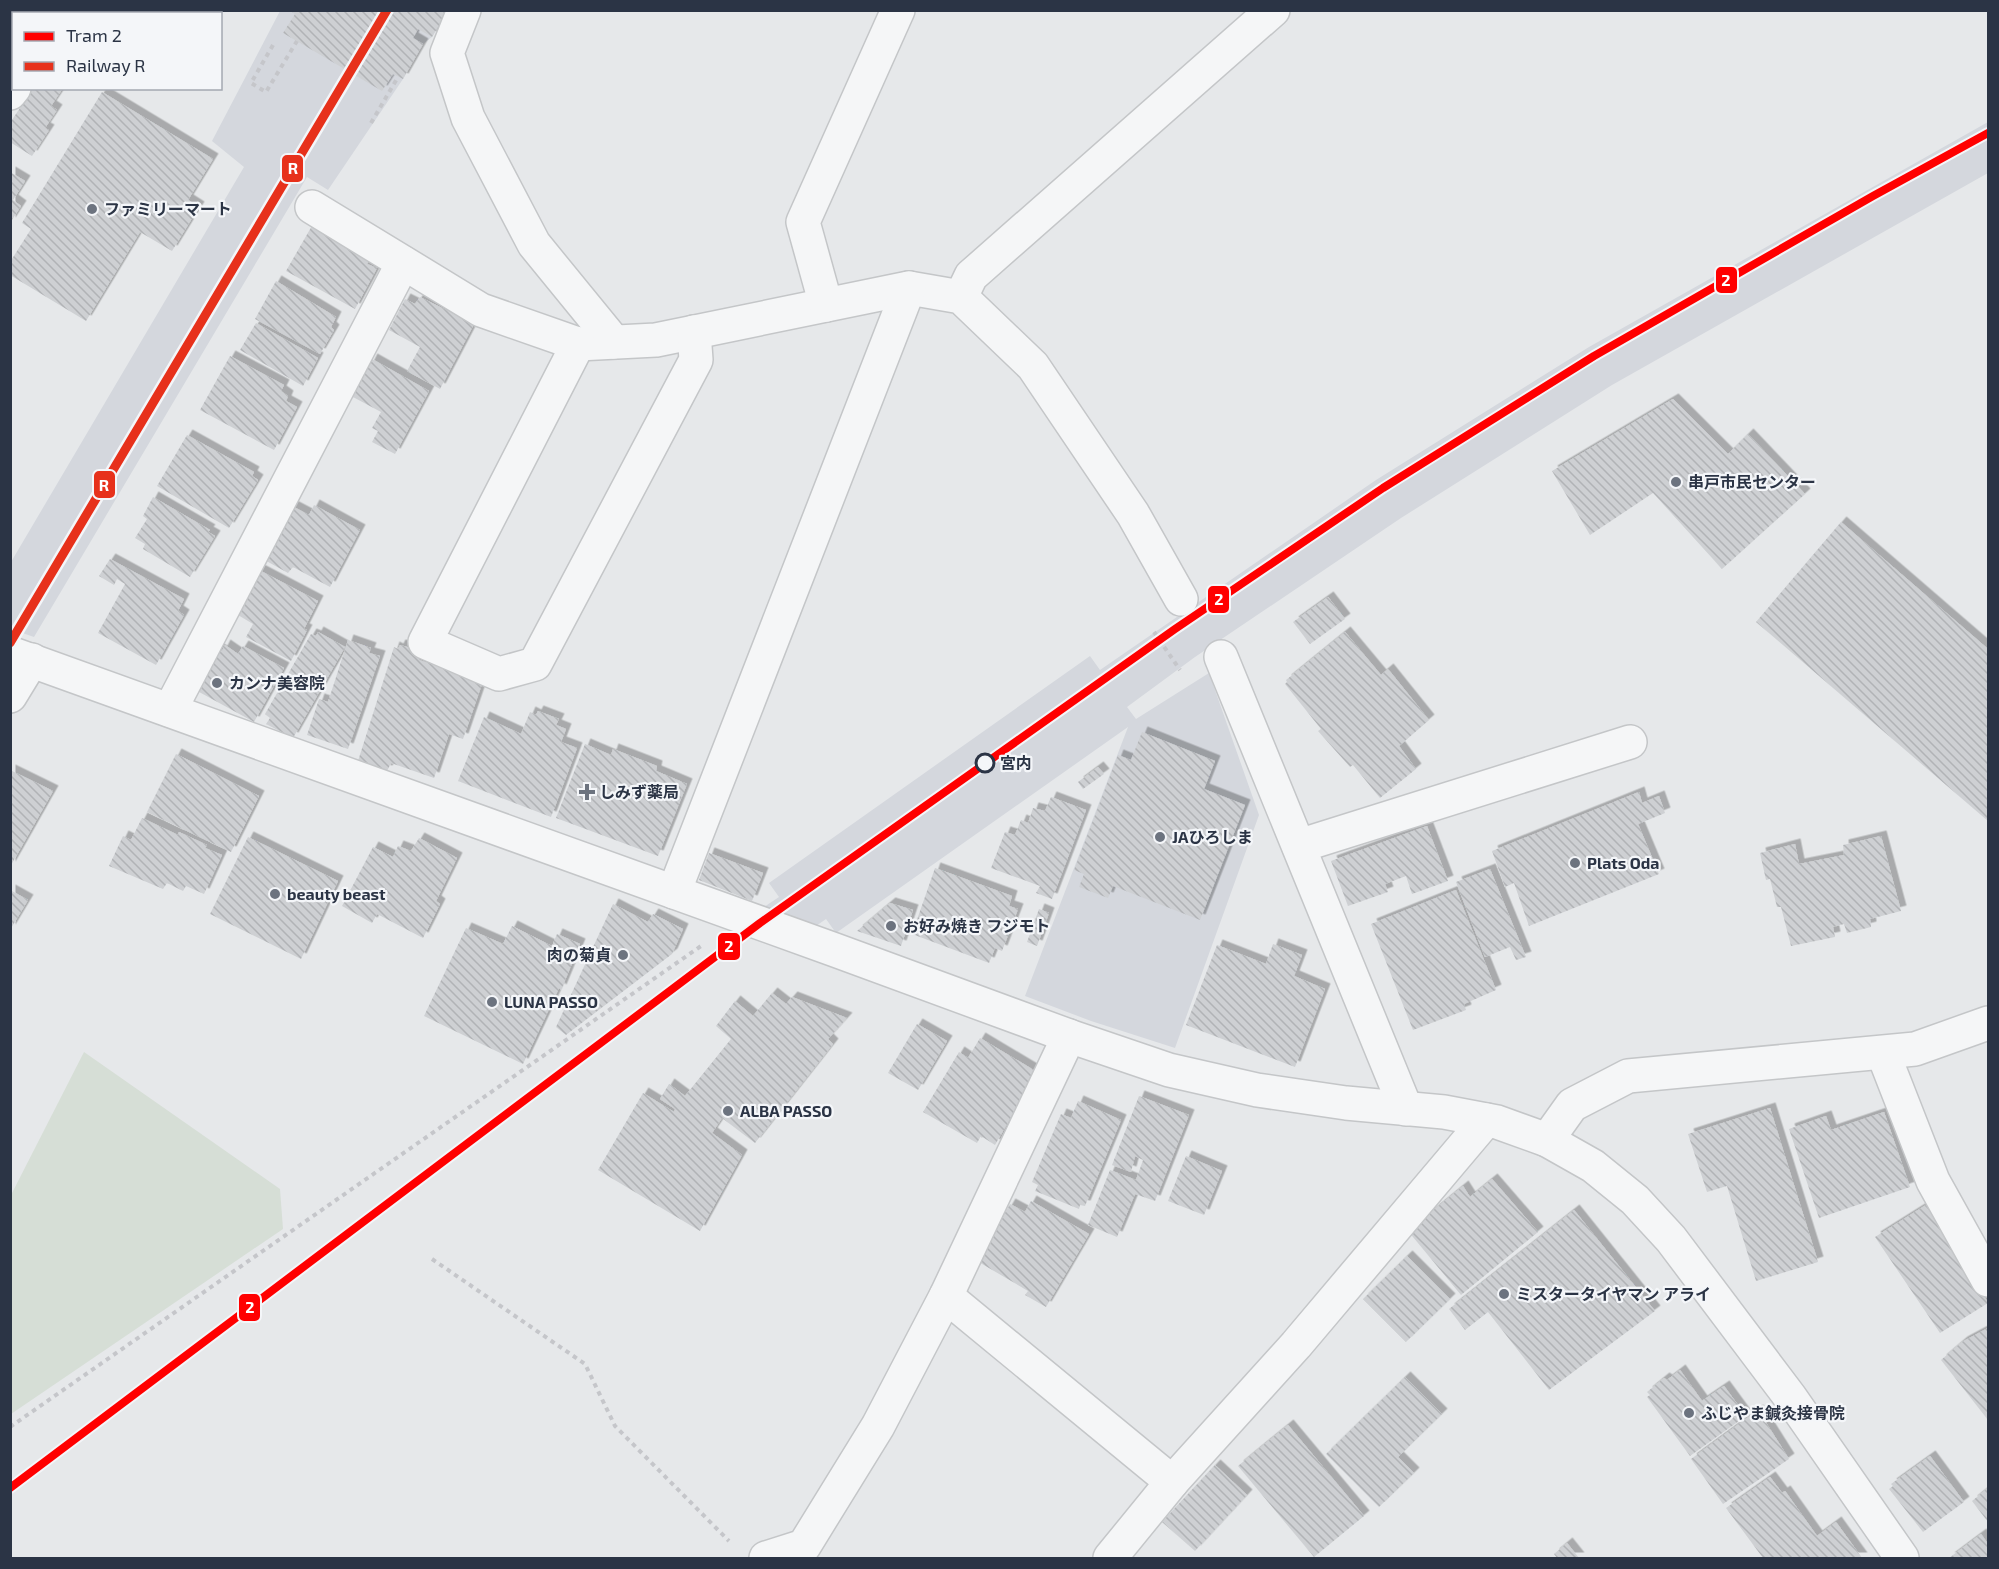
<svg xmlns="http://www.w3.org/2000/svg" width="1999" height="1569" font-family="'Exo 2','Noto Sans JP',sans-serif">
  <defs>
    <pattern id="building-back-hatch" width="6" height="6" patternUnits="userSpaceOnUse" patternTransform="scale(1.5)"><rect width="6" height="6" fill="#ced0d3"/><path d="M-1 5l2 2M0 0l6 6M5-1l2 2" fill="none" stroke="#b1b3b6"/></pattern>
    <filter id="shadow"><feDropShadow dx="5.5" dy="-5.5" stdDeviation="0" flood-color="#0004"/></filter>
  </defs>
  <rect width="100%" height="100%" fill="#e6e8ea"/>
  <!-- built -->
  <g fill="#d4d7dd">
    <path d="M280 11H448L432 37 423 44 403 79 328 190 307 177 34 637 11 629V562L244 167 212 141Z"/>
    <path d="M1988 122V173L1612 385 1401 518 1195 657 1127 707 1136 719 1209 673 1259 815 1175 1048 1091 1021 1025 996 1128 727 836 933 826 919 816 926 764 907 779 897 769 883 1090 656 1100 670 1376 480 1589 347Z"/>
  </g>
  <!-- green -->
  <path fill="#d6ded6" d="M84 1052 280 1189 283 1229 11 1414V1195Z"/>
  <!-- building -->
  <g fill="url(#building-back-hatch)" filter="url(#shadow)">
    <path d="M289 10H448L432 37 418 29 413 38 423 44 403 79 393 74 382 91 283 33 295 14Z"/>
    <path d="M33 88H63L51 106 57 110 45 128 49 130 32 156 10 142V123Z"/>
    <path d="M102 92 213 159 188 200 199 207 172 251 140 232 86 321 10 275V262L31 229 22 223Z"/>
    <path d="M10 172 25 181 13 200 21 206 10 223Z"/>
    <path d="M313 224 372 255 367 264 377 268 355 309 286 271Z"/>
    <path d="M276 281 336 317 331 327 334 330 320 354 255 319Z"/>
    <path d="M420 297 474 324 440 389 407 371 420 347 389 330 405 299 415 304Z"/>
    <path d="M256 323 318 358 303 386 240 350Z"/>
    <path d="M230 356 284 385 281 391 288 396 286 401 297 407 274 450 200 410Z"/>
    <path d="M372 359 429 391 395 454 372 442 378 431 372 428 381 412 353 397Z"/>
    <path d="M1673 399 1728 454 1748 434 1805 494 1722 569 1653 493 1590 535 1552 471Z"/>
    <path d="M187 435 254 472 252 476 258 480 229 528 157 486Z"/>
    <path d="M153 497 210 530 208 532 215 536 190 577 143 549 145 544 135 538 147 519 143 516Z"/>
    <path d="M288 504 309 515 314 505 360 530 330 587 293 567 288 573 261 558Z"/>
    <path d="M1841 522 1988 649V821L1756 622Z"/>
    <path d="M110 559 184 599 178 611 184 615 156 665 98 633 125 584 117 579 114 585 99 576Z"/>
    <path d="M257 569 318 601 304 629 307 630 291 661 246 637 253 624 233 612Z"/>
    <path d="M1328 597 1345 619 1310 644 1293 622Z"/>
    <path d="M318 632 345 647 293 738 266 724 270 718 265 714 311 634 316 636Z"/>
    <path d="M1345 632 1381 675 1388 669 1429 720 1399 746 1416 769 1380 798 1353 765 1350 767 1318 731 1321 729 1285 684 1287 682 1286 680Z"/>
    <path d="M348 640 371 648 369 653 380 656 348 749 307 735 319 699 328 702Z"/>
    <path d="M225 645 238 654 243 646 284 668 254 722 190 687 213 646 222 651Z"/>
    <path d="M400 645 422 651 419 660 483 681 463 739 449 734 434 778 391 763 387 771 358 761 394 647 398 649Z"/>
    <path d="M538 711 559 719 556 725 566 729 561 742 577 748 551 817 458 781 484 717 521 734 530 712 536 715Z"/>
    <path d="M1142 732 1215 761 1204 789 1245 805 1200 920 1113 886 1108 898 1079 887 1084 874 1074 870 1118 755 1131 760Z"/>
    <path d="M585 744 611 755 613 749 657 766 656 771 687 784 658 856 556 818Z"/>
    <path d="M176 754 259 796 231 852 147 812Z"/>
    <path d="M1098 767 1104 774 1083 789 1078 782Z"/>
    <path d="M10 770 53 791 10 867Z"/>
    <path d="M1639 792 1642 803 1659 796 1665 813 1638 824 1659 874 1529 926 1514 883 1505 887 1492 851Z"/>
    <path d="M1051 797 1086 810 1052 899 1036 893 1040 886 991 868 1005 832 1015 835 1021 820 1028 823 1033 808 1045 811Z"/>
    <path d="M142 818 178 835 179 832 207 845 205 848 222 855 204 894 186 886 183 891 167 883 163 889 109 866 123 836 131 840Z"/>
    <path d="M1427 826 1448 881 1412 894 1406 876 1385 884 1388 892 1348 906 1331 861Z"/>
    <path d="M1881 836 1901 911 1870 919 1871 927 1847 933 1844 924 1833 927 1835 937 1791 946 1781 907H1777L1770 879 1766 880 1760 853 1795 844 1799 864 1844 855 1843 845Z"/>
    <path d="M248 837 338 881 301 959 210 914Z"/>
    <path d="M419 838 457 858 436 901 440 904 423 938 377 914 372 923 342 906 373 847 393 857 398 846 411 851Z"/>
    <path d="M709 853 763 873 752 901 699 880Z"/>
    <path d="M935 868 1012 896 1009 906 1018 909 1002 951 995 948 989 963 912 934Z"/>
    <path d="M1490 869 1526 957 1516 960 1510 947 1485 957 1456 882Z"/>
    <path d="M10 890 28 900 10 930Z"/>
    <path d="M1456 890 1496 990 1464 1004 1466 1010 1413 1030 1371 924Z"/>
    <path d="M890 903 913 910 901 946 857 931Z"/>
    <path d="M613 904 648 922 653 914 683 929 672 954 566 1035 556 1027Z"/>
    <path d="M1039 909 1049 913 1037 946 1027 942Z"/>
    <path d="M512 926 552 946 557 934 580 944 561 990 559 988 523 1064 424 1016 466 928 503 944Z"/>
    <path d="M1273 944 1302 955 1294 976 1325 989 1295 1067 1186 1025 1217 945 1266 964Z"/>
    <path d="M772 993 786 1004 792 997 847 1018 828 1039 833 1044 755 1143 722 1118 712 1133 742 1155 700 1231 598 1170 643 1093 674 1112 675 1109 660 1099 669 1084 685 1096 731 1039 716 1026 735 1001 753 1016Z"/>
    <path d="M917 1024 947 1041 918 1090 888 1073Z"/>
    <path d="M980 1038 1037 1072 995 1145 981 1136 977 1143 923 1112 959 1052 968 1058Z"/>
    <path d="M1139 1096 1189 1115 1155 1201 1135 1194 1117 1237 1088 1225 1110 1170 1136 1180 1143 1160 1135 1156 1131 1172 1112 1165Z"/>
    <path d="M1078 1101 1121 1120 1085 1206 1080 1205 1079 1209 1035 1191 1038 1185 1032 1182 1061 1114 1071 1118Z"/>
    <path d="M1770 1108 1818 1262 1756 1281 1727 1186 1707 1192 1688 1134Z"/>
    <path d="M1884 1112 1910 1187 1819 1218 1789 1129 1826 1116 1831 1130Z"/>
    <path d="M1186 1156 1222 1171 1204 1215 1168 1201Z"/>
    <path d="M1492 1179 1538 1232 1461 1295 1408 1231 1463 1186 1470 1197Z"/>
    <path d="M1031 1201 1089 1234 1046 1307 1025 1295 1028 1291 977 1261 1010 1204 1025 1212Z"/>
    <path d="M1926 1205 1929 1209 1934 1206 1988 1303 1940 1333 1875 1237Z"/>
    <path d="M1574 1210 1655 1311 1549 1390 1488 1312 1465 1330 1449 1309Z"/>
    <path d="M1407 1256 1450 1299 1406 1342 1363 1299Z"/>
    <path d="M1988 1328V1420L1941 1360 1962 1342Z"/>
    <path d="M1680 1370 1702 1401 1724 1386 1746 1416 1690 1456 1647 1397 1650 1395 1647 1392 1664 1378 1667 1380Z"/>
    <path d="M1405 1377 1442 1414 1398 1457 1414 1473 1379 1507 1326 1454Z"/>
    <path d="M1758 1410 1789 1459 1723 1504 1691 1459Z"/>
    <path d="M1288 1425 1364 1516 1314 1557 1238 1466Z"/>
    <path d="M1930 1456 1964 1502 1923 1532 1889 1489 1893 1486 1891 1484Z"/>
    <path d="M1215 1465 1247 1495 1195 1551 1162 1522Z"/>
    <path d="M1770 1477 1782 1493 1785 1491 1817 1536 1836 1522 1862 1558H1763L1726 1508Z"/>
    <path d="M1988 1488V1522L1972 1501Z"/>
    <path d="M1981 1534 1988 1544V1558H1949Z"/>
    <path d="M1567 1543 1579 1558H1557L1554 1554Z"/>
  </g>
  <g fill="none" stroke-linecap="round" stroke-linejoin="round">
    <!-- minor casing -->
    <g stroke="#c4c6c8" stroke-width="36">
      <g id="minor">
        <path d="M464 10 447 53 468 118 534 244 614 342"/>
        <path d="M72 14 75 10"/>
        <path d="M10 35 14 38"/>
        <path d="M10 93 14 88"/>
        <path d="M312 207 481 310 578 344 656 340 909 288 961 297 1033 366 1133 514 1181 599"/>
        <path d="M961 297 971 276 1273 10"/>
        <path d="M826 305 803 222 898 10"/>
        <path d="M578 344 425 642 499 674 535 664 696 360 694 332"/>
        <path d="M10 653 835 950 1069 1036 1169 1070 1257 1090 1346 1103 1444 1112 1497 1122 1547 1140 1593 1166 1635 1200 1671 1239 1790 1397 1902 1558"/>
        <path d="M1221 657 1406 1109"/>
        <path d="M10 696 32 660"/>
        <path d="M170 710 403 263"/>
        <path d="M1299 846 1630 742"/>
        <path d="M674 892 909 288"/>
        <path d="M1883 1053 1933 1181 1988 1280"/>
        <path d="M1547 1140 1572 1105 1628 1076 1915 1049 1988 1023"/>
        <path d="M946 1296 1172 1482"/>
        <path d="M766 1558 804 1546 878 1426 946 1296 1069 1036"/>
        <path d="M1110 1558 1172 1482 1296 1345 1486 1120"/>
      </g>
    </g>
    <!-- path -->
    <g stroke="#c5c6ca" stroke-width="4" stroke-dasharray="4.5 4.5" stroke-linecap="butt">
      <path d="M273 45 251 83 266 92 297 41"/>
      <path d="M371 123 398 77"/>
      <path d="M1154 632 1180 670"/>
      <path d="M432 1259 585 1364 615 1426 729 1541"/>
      <path d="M10 1427 701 946"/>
    </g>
    <!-- minor -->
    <use href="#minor" stroke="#f5f6f7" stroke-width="33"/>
    <!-- rail-1 casing -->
    <g stroke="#f4f6f9" stroke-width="14">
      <path id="rail-1" d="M10 643 387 10"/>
    </g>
    <!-- rail-1 -->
    <use href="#rail-1" stroke="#e7311b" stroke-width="9"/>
    <!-- tram-1 casing -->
    <g stroke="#f4f6f9" stroke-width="12">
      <path id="tram-1" d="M10 1488 760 923 1175 629 1383 488 1594 356 1873 196 1988 133"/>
    </g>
    <!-- tram-1 -->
    <use href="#tram-1" stroke="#f00" stroke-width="8"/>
  </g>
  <!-- markers -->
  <g fill="#6c737f" stroke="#f4f6f9" stroke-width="2">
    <circle cx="92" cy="209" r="6"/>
    <circle cx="1676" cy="482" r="6"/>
    <circle cx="217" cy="683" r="6"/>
    <path d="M584 783h6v6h6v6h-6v6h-6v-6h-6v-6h6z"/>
    <circle cx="1160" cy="837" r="6"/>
    <circle cx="1575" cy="863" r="6"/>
    <circle cx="275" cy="894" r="6"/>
    <circle cx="891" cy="926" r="6"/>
    <circle cx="623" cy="955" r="6"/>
    <circle cx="492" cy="1002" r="6"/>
    <circle cx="728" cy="1111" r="6"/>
    <circle cx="1504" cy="1294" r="6"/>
    <circle cx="1689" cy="1413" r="6"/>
  </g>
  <circle fill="#f4f6f9" stroke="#2b3445" stroke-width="3" cx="985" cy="763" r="9"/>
  <g text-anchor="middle" stroke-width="4.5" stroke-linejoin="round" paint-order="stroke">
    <!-- poi labels -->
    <g font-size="16" font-weight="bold" fill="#2b3445" stroke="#f4f6f9" text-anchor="start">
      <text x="104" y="215">ファミリーマート</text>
      <text x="1688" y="488">串戸市民センター</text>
      <text x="229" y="689">カンナ美容院</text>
      <text x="599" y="798">しみず薬局</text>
      <text x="1172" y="843">JAひろしま</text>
      <text x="1587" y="869">Plats Oda</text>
      <text x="287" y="900">beauty beast</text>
      <text x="903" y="932">お好み焼き フジモト</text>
      <text x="611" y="961" text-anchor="end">肉の菊貞</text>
      <text x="504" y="1008">LUNA PASSO</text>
      <text x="740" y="1117">ALBA PASSO</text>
      <text x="1516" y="1300">ミスタータイヤマン アライ</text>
      <text x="1701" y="1419">ふじやま鍼灸接骨院</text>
    </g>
    <!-- stop labels -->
    <g font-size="16" font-weight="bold" fill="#2b3445" stroke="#f4f6f9" text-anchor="start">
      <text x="1000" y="769">宮内</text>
    </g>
  </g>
  <g stroke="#f4f6f9" stroke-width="2">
    <rect x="281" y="154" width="23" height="29" rx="6" fill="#e7311b"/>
    <rect x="1715" y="266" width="23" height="28" rx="6" fill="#f00"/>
    <rect x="93" y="470" width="23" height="29" rx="6" fill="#e7311b"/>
    <rect x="1207" y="585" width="23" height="29" rx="6" fill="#f00"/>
    <rect x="717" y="932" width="24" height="29" rx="6" fill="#f00"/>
    <rect x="238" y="1293" width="23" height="29" rx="6" fill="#f00"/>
  </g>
  <g font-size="16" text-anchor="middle" font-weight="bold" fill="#fff">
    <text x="293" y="174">R</text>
    <text x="1726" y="286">2</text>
    <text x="104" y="491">R</text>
    <text x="1219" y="605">2</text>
    <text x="729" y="952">2</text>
    <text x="250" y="1313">2</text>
  </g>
  <!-- border -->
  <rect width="1999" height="1569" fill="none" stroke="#2b3445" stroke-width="24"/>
  <!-- legend -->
  <rect x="12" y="12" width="210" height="78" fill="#f4f6f9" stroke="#a4a8b1" stroke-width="1.5"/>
  <rect x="24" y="32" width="30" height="9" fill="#ff0000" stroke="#a4a8b1" stroke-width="1.5"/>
  <text x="66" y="42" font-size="18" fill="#2b3445">Tram 2</text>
  <rect x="24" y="62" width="30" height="9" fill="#e7311b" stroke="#a4a8b1" stroke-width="1.5"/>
  <text x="66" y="72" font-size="18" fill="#2b3445">Railway R</text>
</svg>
